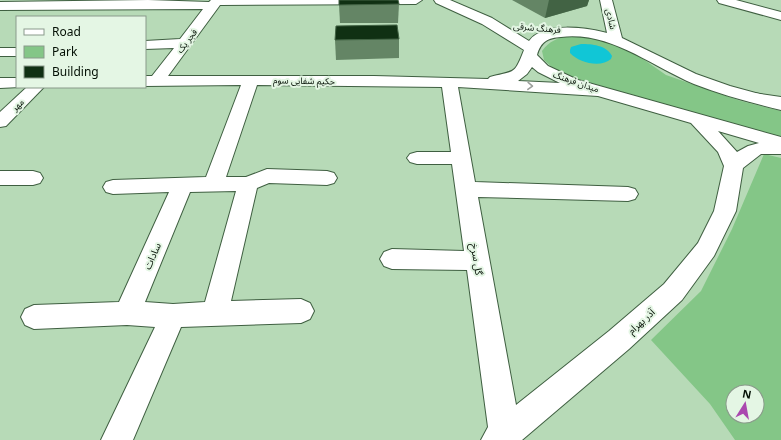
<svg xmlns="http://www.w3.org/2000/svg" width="781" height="440" font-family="Georgia,'Noto Sans Arabic',serif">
  <rect width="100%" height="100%" fill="#b7dab7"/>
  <!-- green -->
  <g fill="#84c687" fill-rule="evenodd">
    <path d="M569 35 601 38 633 52 666 75 741 101 781 111V139L571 77 555 70 544 60 542 51C549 41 558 38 569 35Z"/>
    <path d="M764 154 781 158V440H735L710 404 651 340 701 291 732 229ZM733 392H757V416H733Z"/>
  </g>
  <!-- water -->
  <path fill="#11c6d6" d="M581 44C592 44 606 45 612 56L611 59C601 68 579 63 570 53V50L571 47Z"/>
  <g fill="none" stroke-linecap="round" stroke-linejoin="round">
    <!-- minor casing -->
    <g stroke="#3f5f41" stroke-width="2">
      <g id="minor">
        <path d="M148 0 209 2 211 0H422L416 4 220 5 168 76H374L488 79 490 77C515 70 514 76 524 50L482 24 436 3 434 0H450L492 18 529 41C544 21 587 28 607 33L600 0H612L622 38 696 74 730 86 781 100V110C752 103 722 95 694 84 651 66 610 31 561 37 548 38 541 41 537 55L548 66 578 80 781 137V154H761L743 168 736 211 714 256 682 300 629 349 522 440H481L488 427 467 270 392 269 384 266 380 259 384 252 392 249 464 251 452 164H417L410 162 407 158 410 154 417 152H451L442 87 257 85 226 177H246L267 169 327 171 334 173 337 178 334 183 327 185 269 183 257 188 231 301 301 299 310 303 314 311 310 319 301 323 181 327 133 440H101L155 327 127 325 34 329 25 325 21 317 25 309 34 305 119 302 169 192 113 194 106 192 103 187 106 182 113 180 206 177 241 85 145 86V76H152L174 48 145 49V41L180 39 203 9 0 10V2ZM532 67 538 72 560 83 518 81 527 74ZM458 87 598 96 691 123 718 152 724 166 714 211 698 243 664 284 609 331 516 405 478 197 628 201 635 199 638 194 635 189 628 187 475 182ZM718 131 759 143 748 146 737 152ZM236 191 205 302 173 304 145 302 190 192Z"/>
        <path d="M717 0H736L781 12V20L719 3Z"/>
        <rect x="0" y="48" width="17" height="8"/>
        <path d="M0 78H17V87H20L0 88Z"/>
        <path d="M27 87H44L6 126 0 127V112Z"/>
        <path d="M0 171H33L40 173 43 178 40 183 33 185H0Z"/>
      </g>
    </g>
    <!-- major casing -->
    <g stroke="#3f5f41" stroke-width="2">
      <path id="major" d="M754 93 781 97V107L748 101 746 98 748 95Z"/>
    </g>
    <!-- minor -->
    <use href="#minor" fill="#fff" fill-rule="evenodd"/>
    <!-- major -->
    <use href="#major" fill="#fff" fill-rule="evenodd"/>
  </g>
  <!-- wall -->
  <g fill="#648565">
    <path d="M512 0H589L587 6 545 18Z"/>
    <path d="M399 4 398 23H340L339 5Z"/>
    <path d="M399 39V58L336 60 335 40Z"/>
  </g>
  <!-- shaded-wall -->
  <path fill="#426344" d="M549 0H589L587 6 545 18Z"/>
  <!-- building -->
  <g fill="#103013" stroke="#426344">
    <path d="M339 0H398L399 4 339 5Z"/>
    <path d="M397 25 399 39 335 40 336 26Z"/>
  </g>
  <!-- one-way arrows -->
  <defs><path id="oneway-chevron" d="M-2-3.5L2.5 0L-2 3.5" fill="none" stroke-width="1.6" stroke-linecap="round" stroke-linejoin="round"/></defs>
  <use stroke="#9b9f9b" href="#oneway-chevron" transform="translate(530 86) rotate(2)"/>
  <g text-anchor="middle" stroke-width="4" stroke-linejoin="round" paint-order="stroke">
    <!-- far-street labels -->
    <g font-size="9" fill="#041005" stroke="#e4f6e4">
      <text transform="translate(611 19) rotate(77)" y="3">شادی</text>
      <text transform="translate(537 28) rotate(5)" y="3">فرهنگ شرقی</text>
      <text transform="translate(187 41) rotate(-53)" y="3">فجر یک</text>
      <text transform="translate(304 81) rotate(1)" y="3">حکیم شفایی سوم</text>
      <text transform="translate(576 82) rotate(19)" y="3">میدان فرهنگ</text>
      <text transform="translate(18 105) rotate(-45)" y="3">مهر</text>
    </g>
    <!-- street labels -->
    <g font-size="10" fill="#041005" stroke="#e4f6e4">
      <text transform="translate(152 256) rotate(-66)" y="4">سادات</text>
      <text transform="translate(477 259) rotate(81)" y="4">گل سرخ</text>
      <text transform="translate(641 321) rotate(-42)" y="4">آذر بهرام</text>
    </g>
  </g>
  <!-- legend -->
  <rect x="16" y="16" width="130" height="72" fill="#e4f6e4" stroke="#8a9a8b"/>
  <rect x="24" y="29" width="20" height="6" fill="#ffffff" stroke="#8a9a8b"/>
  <text x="52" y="36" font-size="12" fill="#041005">Road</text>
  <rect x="24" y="46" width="20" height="12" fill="#84c687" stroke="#8a9a8b"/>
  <text x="52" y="56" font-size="12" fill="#041005">Park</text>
  <rect x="24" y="66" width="20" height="12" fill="#103013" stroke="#8a9a8b"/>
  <text x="52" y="76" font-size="12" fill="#041005">Building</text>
  <!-- north arrow -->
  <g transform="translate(745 404) rotate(11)"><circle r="19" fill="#e4f6e4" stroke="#8a9a8b"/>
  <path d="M0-3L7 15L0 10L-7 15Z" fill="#aa48af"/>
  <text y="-6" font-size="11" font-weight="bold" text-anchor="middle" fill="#041005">N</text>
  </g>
</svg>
